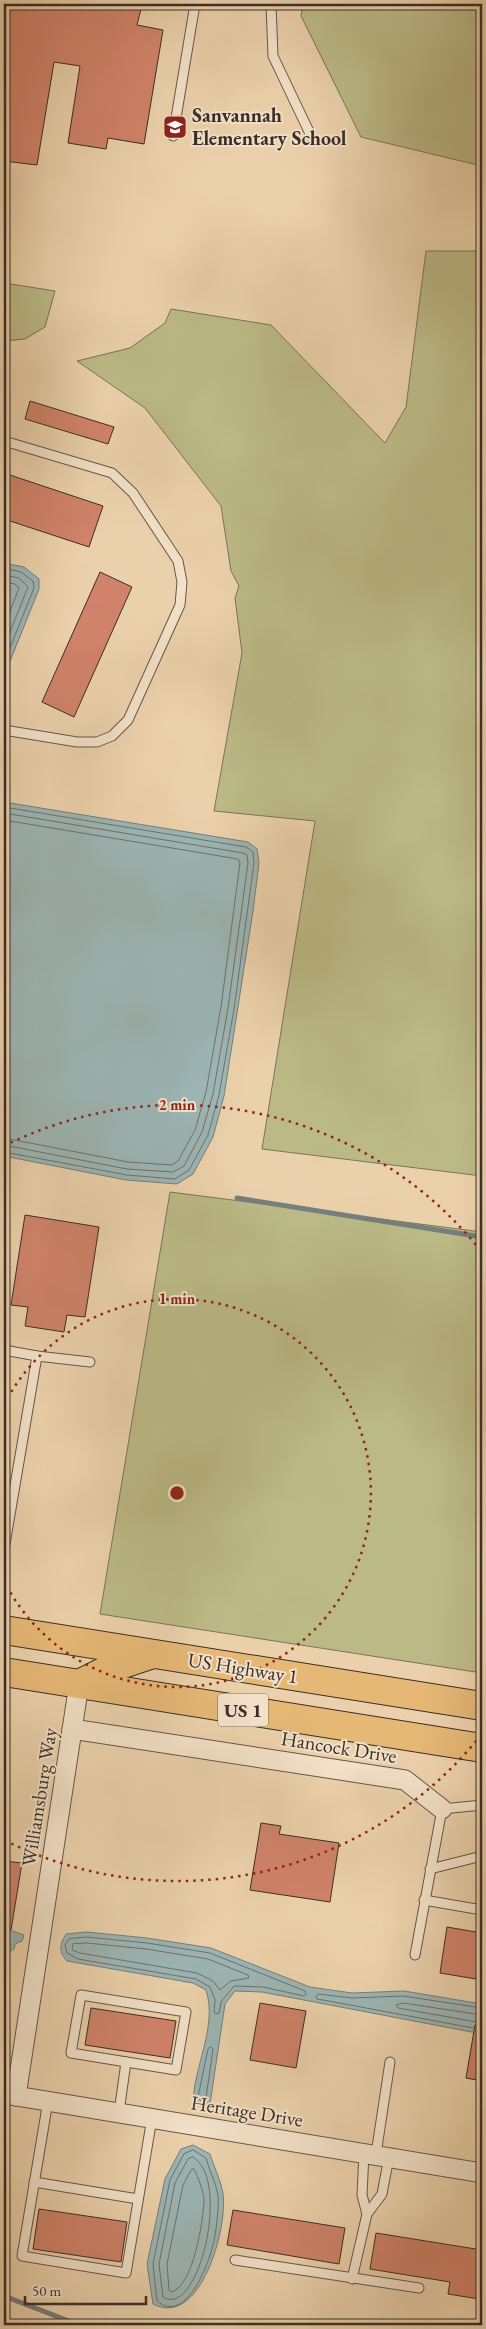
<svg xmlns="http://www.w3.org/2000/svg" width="486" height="2329" font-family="'EB Garamond',serif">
  <rect width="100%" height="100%" fill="#ebd1ab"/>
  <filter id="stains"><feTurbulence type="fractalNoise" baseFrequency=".004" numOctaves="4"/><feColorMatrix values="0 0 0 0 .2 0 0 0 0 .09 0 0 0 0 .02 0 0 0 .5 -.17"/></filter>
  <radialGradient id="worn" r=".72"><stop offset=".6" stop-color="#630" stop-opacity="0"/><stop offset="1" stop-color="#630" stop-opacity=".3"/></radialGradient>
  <!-- green -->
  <g fill="#bbba87" stroke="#7b7458">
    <path d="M303 4H482V166L361 137 301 16Z"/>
    <path d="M426 251H482V1176L262 1149 315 821 214 811 242 653 235 598 239 586 231 571 221 506 145 408 77 361 130 348 165 323 171 309 271 325 385 443 406 407Z"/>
    <path d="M4 283 55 291 45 327 25 339 4 341Z"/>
    <path d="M170 1192 482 1232V1673L100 1614Z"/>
  </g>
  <!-- water -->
  <g fill="#9cb5b4" stroke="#757f7c">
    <path d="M4 563 24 567 39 579V589L4 676Z"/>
    <path d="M4 802 248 842 257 849 259 863 253 911 224 1096 213 1137 193 1174 177 1184 126 1180 4 1156Z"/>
    <path d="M4 1928 24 1935 22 1941 15 1944 14 1949 4 1955Z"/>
    <path d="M87 1932 147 1938 211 1948 310 1987 352 1993 404 1991 482 2004V2034L262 1992 235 1991 225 2004 210 2104 193 2105C193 2067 218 2027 206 1990L193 1983 67 1961C58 1952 60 1944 66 1934Z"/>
    <path d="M193 2145 210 2154C214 2167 221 2181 223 2194 228 2226 201 2329 153 2304L147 2264 165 2179 181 2149Z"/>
  </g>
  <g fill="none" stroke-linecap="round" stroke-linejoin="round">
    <!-- shore -->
    <g stroke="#6c726e" stroke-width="1">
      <path d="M4 568 21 572 33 581 34 588 4 663"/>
      <path d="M4 575 19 578 28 587 4 647"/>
      <path d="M4 582 15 584 19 588 4 627"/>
      <path d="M4 807 246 847 253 852 254 863 234 1009 219 1095 208 1135 189 1170 175 1179 127 1175 4 1152"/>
      <path d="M4 813 243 853 247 855 248 863 228 1008 213 1094 202 1132 184 1166 173 1172 127 1169 4 1145"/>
      <path d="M4 820 238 859 240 863 221 1007 206 1092 195 1130 178 1161 172 1165 128 1162 4 1138"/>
      <path d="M87 1937 147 1943 210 1953 305 1991 306 1994 304 1996 263 1987 234 1986 221 2002 219 2013 216 2014 214 2012 215 2000 210 1987 196 1979 78 1959 67 1953 65 1945 69 1939Z"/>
      <path d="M87 1943 146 1949 208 1959 248 1975 249 1978 231 1981 220 1990 213 1981 197 1973 80 1953 72 1950 73 1944Z"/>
      <path d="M482 2015 403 2003 396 2005 398 2008 482 2023"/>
      <path d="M473 2028 334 2002 317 1999 316 1996 318 1994 352 1998 403 1996 482 2008"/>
      <path d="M211 2047 213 2049 206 2098 200 2100 198 2097 208 2049Z"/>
      <path d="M193 2150 206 2158C209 2170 216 2183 218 2195 219 2206 216 2235 213 2245 208 2265 186 2325 157 2301L153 2264 170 2180 184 2154Z"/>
      <path d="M193 2157C232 2180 198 2320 163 2297L159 2264 175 2183 188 2159Z"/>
      <path d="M194 2169C198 2177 203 2190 204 2199 204 2218 193 2288 171 2292L169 2290 167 2264 183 2185 191 2170Z"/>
    </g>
    <!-- stream -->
    <g stroke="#757f7c" stroke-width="5">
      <path d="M237 1198 482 1237"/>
      <path d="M4 2296 79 2325"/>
    </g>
  </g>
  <!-- building -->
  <g fill="#d0836a" stroke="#3b2e28">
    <path d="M4 4H106L141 9 137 25 163 30 144 144 108 138 106 149 68 143 80 66 54 62 37 165 4 161Z"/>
    <path d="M30 401 114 427 108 444 25 419Z"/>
    <path d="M4 473 103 506 89 547 4 519Z"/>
    <path d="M100 572 132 587 74 717 42 702Z"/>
    <path d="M25 1215 99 1227 85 1317 67 1315 64 1332 25 1326 28 1307 11 1305Z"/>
    <path d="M261 1823 281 1826 279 1834 339 1843 330 1902 250 1890Z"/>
    <path d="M4 1861 22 1863 11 1930 4 1929Z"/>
    <path d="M447 1927 482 1933V1980L440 1973Z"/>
    <path d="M260 2003 306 2011 296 2068 250 2060Z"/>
    <path d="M91 2008 176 2021 170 2058 85 2045Z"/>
    <path d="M475 2025H482V2081L466 2078Z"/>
    <path d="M39 2209 127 2222 121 2262 33 2249Z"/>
    <path d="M233 2210 345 2228 339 2264 227 2245Z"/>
    <path d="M376 2233 482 2250V2287L479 2299 448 2294 450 2282 370 2269Z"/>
  </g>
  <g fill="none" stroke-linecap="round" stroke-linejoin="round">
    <!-- lane casing -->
    <g stroke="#675749" stroke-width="11">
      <g id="lane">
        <path d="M271 4 273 56 313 140"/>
        <path d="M173 136 195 4"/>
        <path d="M4 441 112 473 133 493 178 561 182 582 180 605 128 720 112 736 97 742H77L4 730"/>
        <path d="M4 1350 37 1356 4 1550"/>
        <path d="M37 1356 90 1362"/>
        <path d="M430 1869 482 1856"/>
        <path d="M424 1900 482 1910"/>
        <path d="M415 1955 442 1809 482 1805"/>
        <path d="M81 1995 186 2012 176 2070 71 2053Z"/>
        <path d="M48 2101 22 2256 126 2273 152 2118"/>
        <path d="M119 2112 126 2062"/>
        <path d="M364 2153 362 2195 367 2214"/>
        <path d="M376 2154 390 2062"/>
        <path d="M34 2182 138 2199"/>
        <path d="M235 2260 419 2288"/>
        <path d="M352 2279 367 2214 382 2194 389 2157"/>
      </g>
    </g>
    <!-- street casing -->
    <g stroke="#675749" stroke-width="21">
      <g id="street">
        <path d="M72 1729 405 1780 442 1809"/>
        <path d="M4 2094 482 2173"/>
        <path d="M16 2096 79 1684"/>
      </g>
    </g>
    <!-- primary casing -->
    <g stroke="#3b2e28" stroke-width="30">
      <g id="primary">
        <path d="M4 1630 482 1706"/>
        <path d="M4 1672 482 1748"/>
        <path d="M79 1684 111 1668 150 1655"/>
      </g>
    </g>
    <!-- lane -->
    <use href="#lane" stroke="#f2e1c8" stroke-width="9"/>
    <!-- street -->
    <use href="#street" stroke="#f2e1c8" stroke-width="19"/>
    <!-- primary -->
    <use href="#primary" stroke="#e6b876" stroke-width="28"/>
  </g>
  <!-- distance rings -->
  <g fill="none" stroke="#8f2418" stroke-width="2.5" stroke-dasharray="2.5 5">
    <path d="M4 1405A194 194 0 1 1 4 1581"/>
    <path d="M481 1735A388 388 0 0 1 4 1840M4 1146A388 388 0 0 1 481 1251"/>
  </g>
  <!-- icons -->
  <defs>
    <g id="school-square" transform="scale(1.25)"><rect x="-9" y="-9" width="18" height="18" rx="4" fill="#8f2418" stroke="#f2e1c8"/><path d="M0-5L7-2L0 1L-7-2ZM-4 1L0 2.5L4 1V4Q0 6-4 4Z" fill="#fff"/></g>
  </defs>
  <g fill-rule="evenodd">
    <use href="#school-square" x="175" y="127"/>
  </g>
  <g text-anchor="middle" stroke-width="4" stroke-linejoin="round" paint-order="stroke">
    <!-- shield labels -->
    <rect fill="#f2e1c8" stroke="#726458" stroke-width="1" x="218" y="1693.5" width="50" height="33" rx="4"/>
    <g font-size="19" font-weight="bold" fill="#3b2e28">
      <text x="243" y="1717">US 1</text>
    </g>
    <!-- poi labels -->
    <g font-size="20" font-weight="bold" fill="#3b2e28" stroke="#f2e1c8" text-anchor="start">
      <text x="192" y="122">Sanvannah<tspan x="192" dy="23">Elementary School</tspan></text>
    </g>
    <!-- street labels -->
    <g font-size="20" fill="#3b2e28" stroke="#f2e1c8">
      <text transform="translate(243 1668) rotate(9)" y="7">US Highway 1</text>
      <text transform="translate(339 1747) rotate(9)" y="7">Hancock Drive</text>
      <text transform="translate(39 1797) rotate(-81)" y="7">Williamsburg Way</text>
      <text transform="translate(247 2111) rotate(9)" y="7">Heritage Drive</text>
    </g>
  </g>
  <circle cx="177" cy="1493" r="8" fill="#8f2418" stroke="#f2e1c8" stroke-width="2.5"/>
  <g font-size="15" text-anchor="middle" font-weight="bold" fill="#8f2418" stroke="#f2e1c8" stroke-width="4" stroke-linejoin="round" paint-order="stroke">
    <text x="177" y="1110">2 min</text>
    <text x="177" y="1304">1 min</text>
  </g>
  <!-- margin -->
  <rect width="486" height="2329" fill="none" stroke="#ebd1ab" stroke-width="20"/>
  <rect x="5" y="5" width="476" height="2319" fill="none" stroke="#3b2e28" stroke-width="2.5"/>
  <rect x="10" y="10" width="466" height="2309" fill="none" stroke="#3b2e28"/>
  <!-- scale -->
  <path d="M25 2296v8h121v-8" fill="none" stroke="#3b2e28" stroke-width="2.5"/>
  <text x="32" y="2296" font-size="15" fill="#3b2e28" stroke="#f2e1c8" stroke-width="4" paint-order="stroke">50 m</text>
  <rect width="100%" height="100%" filter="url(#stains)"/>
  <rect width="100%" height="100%" fill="url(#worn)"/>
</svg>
